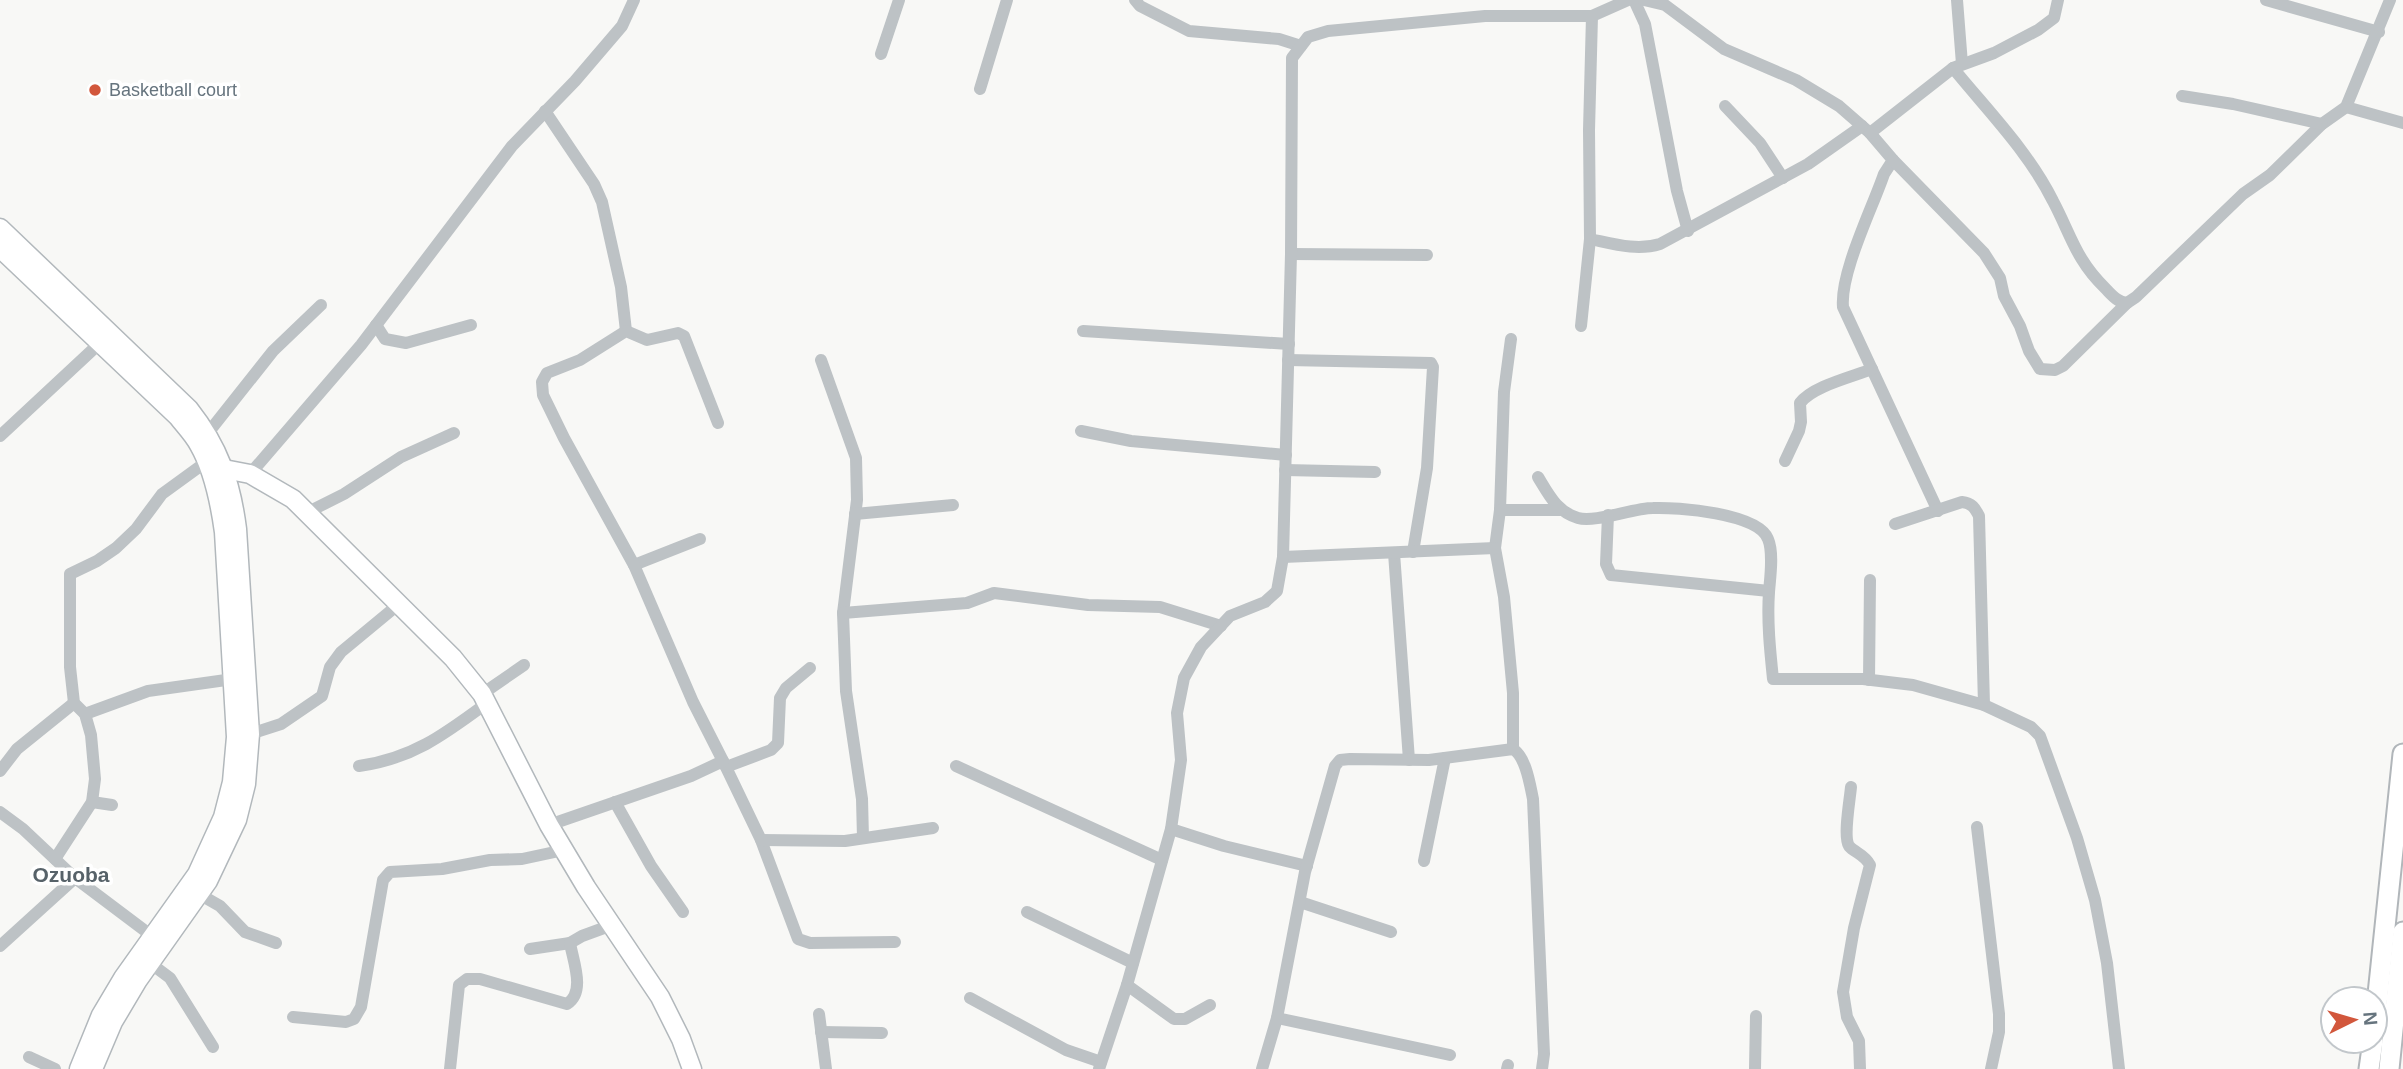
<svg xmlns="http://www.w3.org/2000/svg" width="2403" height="1069" font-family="Helvetica,sans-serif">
  <rect width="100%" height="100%" fill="#f8f8f6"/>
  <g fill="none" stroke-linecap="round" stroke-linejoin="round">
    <!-- secondary casing -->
    <g stroke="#b2b8bc" stroke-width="21">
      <g id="secondary">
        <path d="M0 228 189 409C219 447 231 482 237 529L250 734 246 784 237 820 208 881 138 980 113 1022 93 1069"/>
        <path d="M0 248 178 417C185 426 194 435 199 445 214 471 220 503 224 532L236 737 232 782 223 817 197 874 123 978 101 1015 79 1069"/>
        <path d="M224 469 250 474 293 499 453 658 482 694 549 825 586 887 660 997 681 1039 692 1069"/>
      </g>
    </g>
    <!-- primary casing -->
    <g stroke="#b1b6ba" stroke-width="23">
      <g id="primary">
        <path d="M2375 1023 2403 754"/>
        <path d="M2369 1069 2373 1041"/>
        <path d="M2389 1069 2403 932"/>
      </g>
    </g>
    <!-- street -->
    <g stroke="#bdc2c5" stroke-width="12">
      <path d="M1135 0 1140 6 1189 31 1279 39 1301 46"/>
      <path d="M1634 0 1645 24 1677 191 1688 231"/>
      <path d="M1644 0 1665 5 1724 49 1796 80 1839 106 1870 133 1893 160 1884 174C1872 209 1840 273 1843 307L1938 511"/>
      <path d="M1957 0 1962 64"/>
      <path d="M2266 0 2379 32"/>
      <path d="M881 54 899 0"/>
      <path d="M1953 68C1988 111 2028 151 2053 201 2071 235 2076 260 2105 288 2112 295 2117 302 2127 303L2136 297 2243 194 2270 175 2322 124 2346 107 2390 0"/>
      <path d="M980 89 1007 0"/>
      <path d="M2182 96 2233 104 2322 124"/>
      <path d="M1725 106 1760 143 1783 178"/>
      <path d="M2346 107 2403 123"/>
      <path d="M545 111 594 184 602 202 621 287 626 331"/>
      <path d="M1870 133 1953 68 1994 53 2038 30 2054 18 2058 0"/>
      <path d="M1893 160 1984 253 2000 278 2004 296 2020 326 2029 351 2040 369 2055 370 2063 366 2127 303"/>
      <path d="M1590 239C1614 244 1637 251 1660 244L1808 164 1862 126"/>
      <path d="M1291 254 1427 255"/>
      <path d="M376 325 385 339 406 343 471 325"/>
      <path d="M1581 326 1590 239 1589 130 1592 16"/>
      <path d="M1083 331 1289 344"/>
      <path d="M1511 339 1504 392 1500 510 1495 548 1504 597 1513 693V749"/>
      <path d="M821 360 856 458 857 500 843 613 846 691 862 799 863 838"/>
      <path d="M1288 360 1431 363 1433 367 1427 468 1413 552"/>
      <path d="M1081 431 1131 441 1286 455"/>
      <path d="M208 433 273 351 321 305"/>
      <path d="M0 436 101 342"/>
      <path d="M1785 461 1799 431 1801 422 1800 403C1813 386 1852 377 1872 369"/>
      <path d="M1285 470 1375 472"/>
      <path d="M250 474 361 345 512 146 575 81 622 26 634 0"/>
      <path d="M1538 477C1549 495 1557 512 1578 518 1595 523 1633 508 1653 508 1677 507 1758 513 1768 539 1774 553 1770 578 1769 592 1767 621 1770 650 1773 679H1863L1913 685 1984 705 2031 727 2040 736 2077 838 2095 900 2107 963 2119 1069"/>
      <path d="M1500 510H1560"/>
      <path d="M306 513 344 494 401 457 454 433"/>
      <path d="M855 514 953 505"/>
      <path d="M1608 515 1606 564 1611 575 1769 591"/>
      <path d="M1895 524 1962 502C1972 503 1975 508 1979 516L1984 705"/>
      <path d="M1394 553 1409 760"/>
      <path d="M1283 557 1495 548"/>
      <path d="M634 565 700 539"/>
      <path d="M843 613 967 603 994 593 1088 605 1160 607 1221 626"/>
      <path d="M1869 680 1870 580"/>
      <path d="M482 694 524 665"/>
      <path d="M85 714 148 691 233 679"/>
      <path d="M250 734 281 724 322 696 330 667 341 652 399 604"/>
      <path d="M723 761 761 840 798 939 810 943 895 942"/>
      <path d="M359 766C412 759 445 734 487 703"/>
      <path d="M956 766 1162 860"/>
      <path d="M726 767 771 750 778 743 780 698 786 688 810 668"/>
      <path d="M0 771 17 749 74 703"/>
      <path d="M1851 787C1850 799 1843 837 1849 846 1855 853 1864 854 1870 865L1854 928 1843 992 1847 1017 1859 1041 1860 1069"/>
      <path d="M92 802 112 805"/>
      <path d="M615 802 651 866 683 912"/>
      <path d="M0 812 23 829 75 878 152 936"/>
      <path d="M549 825 691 776 723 761 693 702 634 565 564 438 543 395 542 382 547 373 580 360 626 331 647 340 678 333 684 336 718 423"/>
      <path d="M1977 827 1999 1014V1032L1991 1069"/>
      <path d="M1171 829 1224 846 1307 866"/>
      <path d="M761 840 845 841 933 828"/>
      <path d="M55 859 92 802 95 779 91 735 85 714 74 703 70 667V574L97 561 116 548 136 529 162 494 206 462"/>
      <path d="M1424 861 1445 758"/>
      <path d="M199 894 220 906 245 932 276 943"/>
      <path d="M1300 902 1391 932"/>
      <path d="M1027 912 1133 963"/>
      <path d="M0 946 75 878"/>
      <path d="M530 949 570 943 582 936 612 925"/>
      <path d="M150 963 170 978 213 1047"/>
      <path d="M1127 985 1174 1019H1185L1210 1005"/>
      <path d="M970 998 1066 1050 1101 1062"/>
      <path d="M819 1014 826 1069"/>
      <path d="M293 1017 346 1022 354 1019 361 1007 383 880 390 872 442 869 490 860 522 859 564 850"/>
      <path d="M1277 1018 1450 1055"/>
      <path d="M821 1032 882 1033"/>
      <path d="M29 1057 55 1069"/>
      <path d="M450 1069 459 985 467 979H480L567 1004C586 992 573 961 570 943"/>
      <path d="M1099 1069 1127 985 1171 829 1181 760 1177 713 1184 678 1201 647 1230 616 1265 602 1277 591 1283 557 1291 254 1292 58 1308 37 1328 31 1485 16H1592L1628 0"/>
      <path d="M1262 1069 1277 1018 1305 872 1335 766 1340 760 1350 759 1429 760 1513 749C1526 757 1530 785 1533 799L1544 1054 1542 1069"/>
      <path d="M1507 1069 1508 1065"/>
      <path d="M1755 1069 1756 1016"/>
    </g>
    <!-- secondary -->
    <use href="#secondary" stroke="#fff" stroke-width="18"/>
    <!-- primary -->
    <use href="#primary" stroke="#fff" stroke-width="19"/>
  </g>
  <!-- markers -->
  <circle fill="#d2573c" stroke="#fff" stroke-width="2.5" cx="95" cy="90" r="7"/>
  <g text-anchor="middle" stroke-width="7" stroke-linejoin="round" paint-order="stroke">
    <!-- poi labels -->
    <g font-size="18" fill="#66747e" stroke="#fff" text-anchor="start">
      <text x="109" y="96">Basketball court</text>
    </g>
    <!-- quarter labels -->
    <g font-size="21" font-weight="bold" fill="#576269" stroke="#fff">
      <text x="71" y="882">Ozuoba</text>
    </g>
  </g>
  <!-- north arrow -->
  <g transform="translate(2354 1020) rotate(85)"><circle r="33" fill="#ffffff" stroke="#c2c7cb" stroke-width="2"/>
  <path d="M0-5L12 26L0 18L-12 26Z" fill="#d2573c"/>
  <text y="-10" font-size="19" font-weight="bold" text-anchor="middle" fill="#66747e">N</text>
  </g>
</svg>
